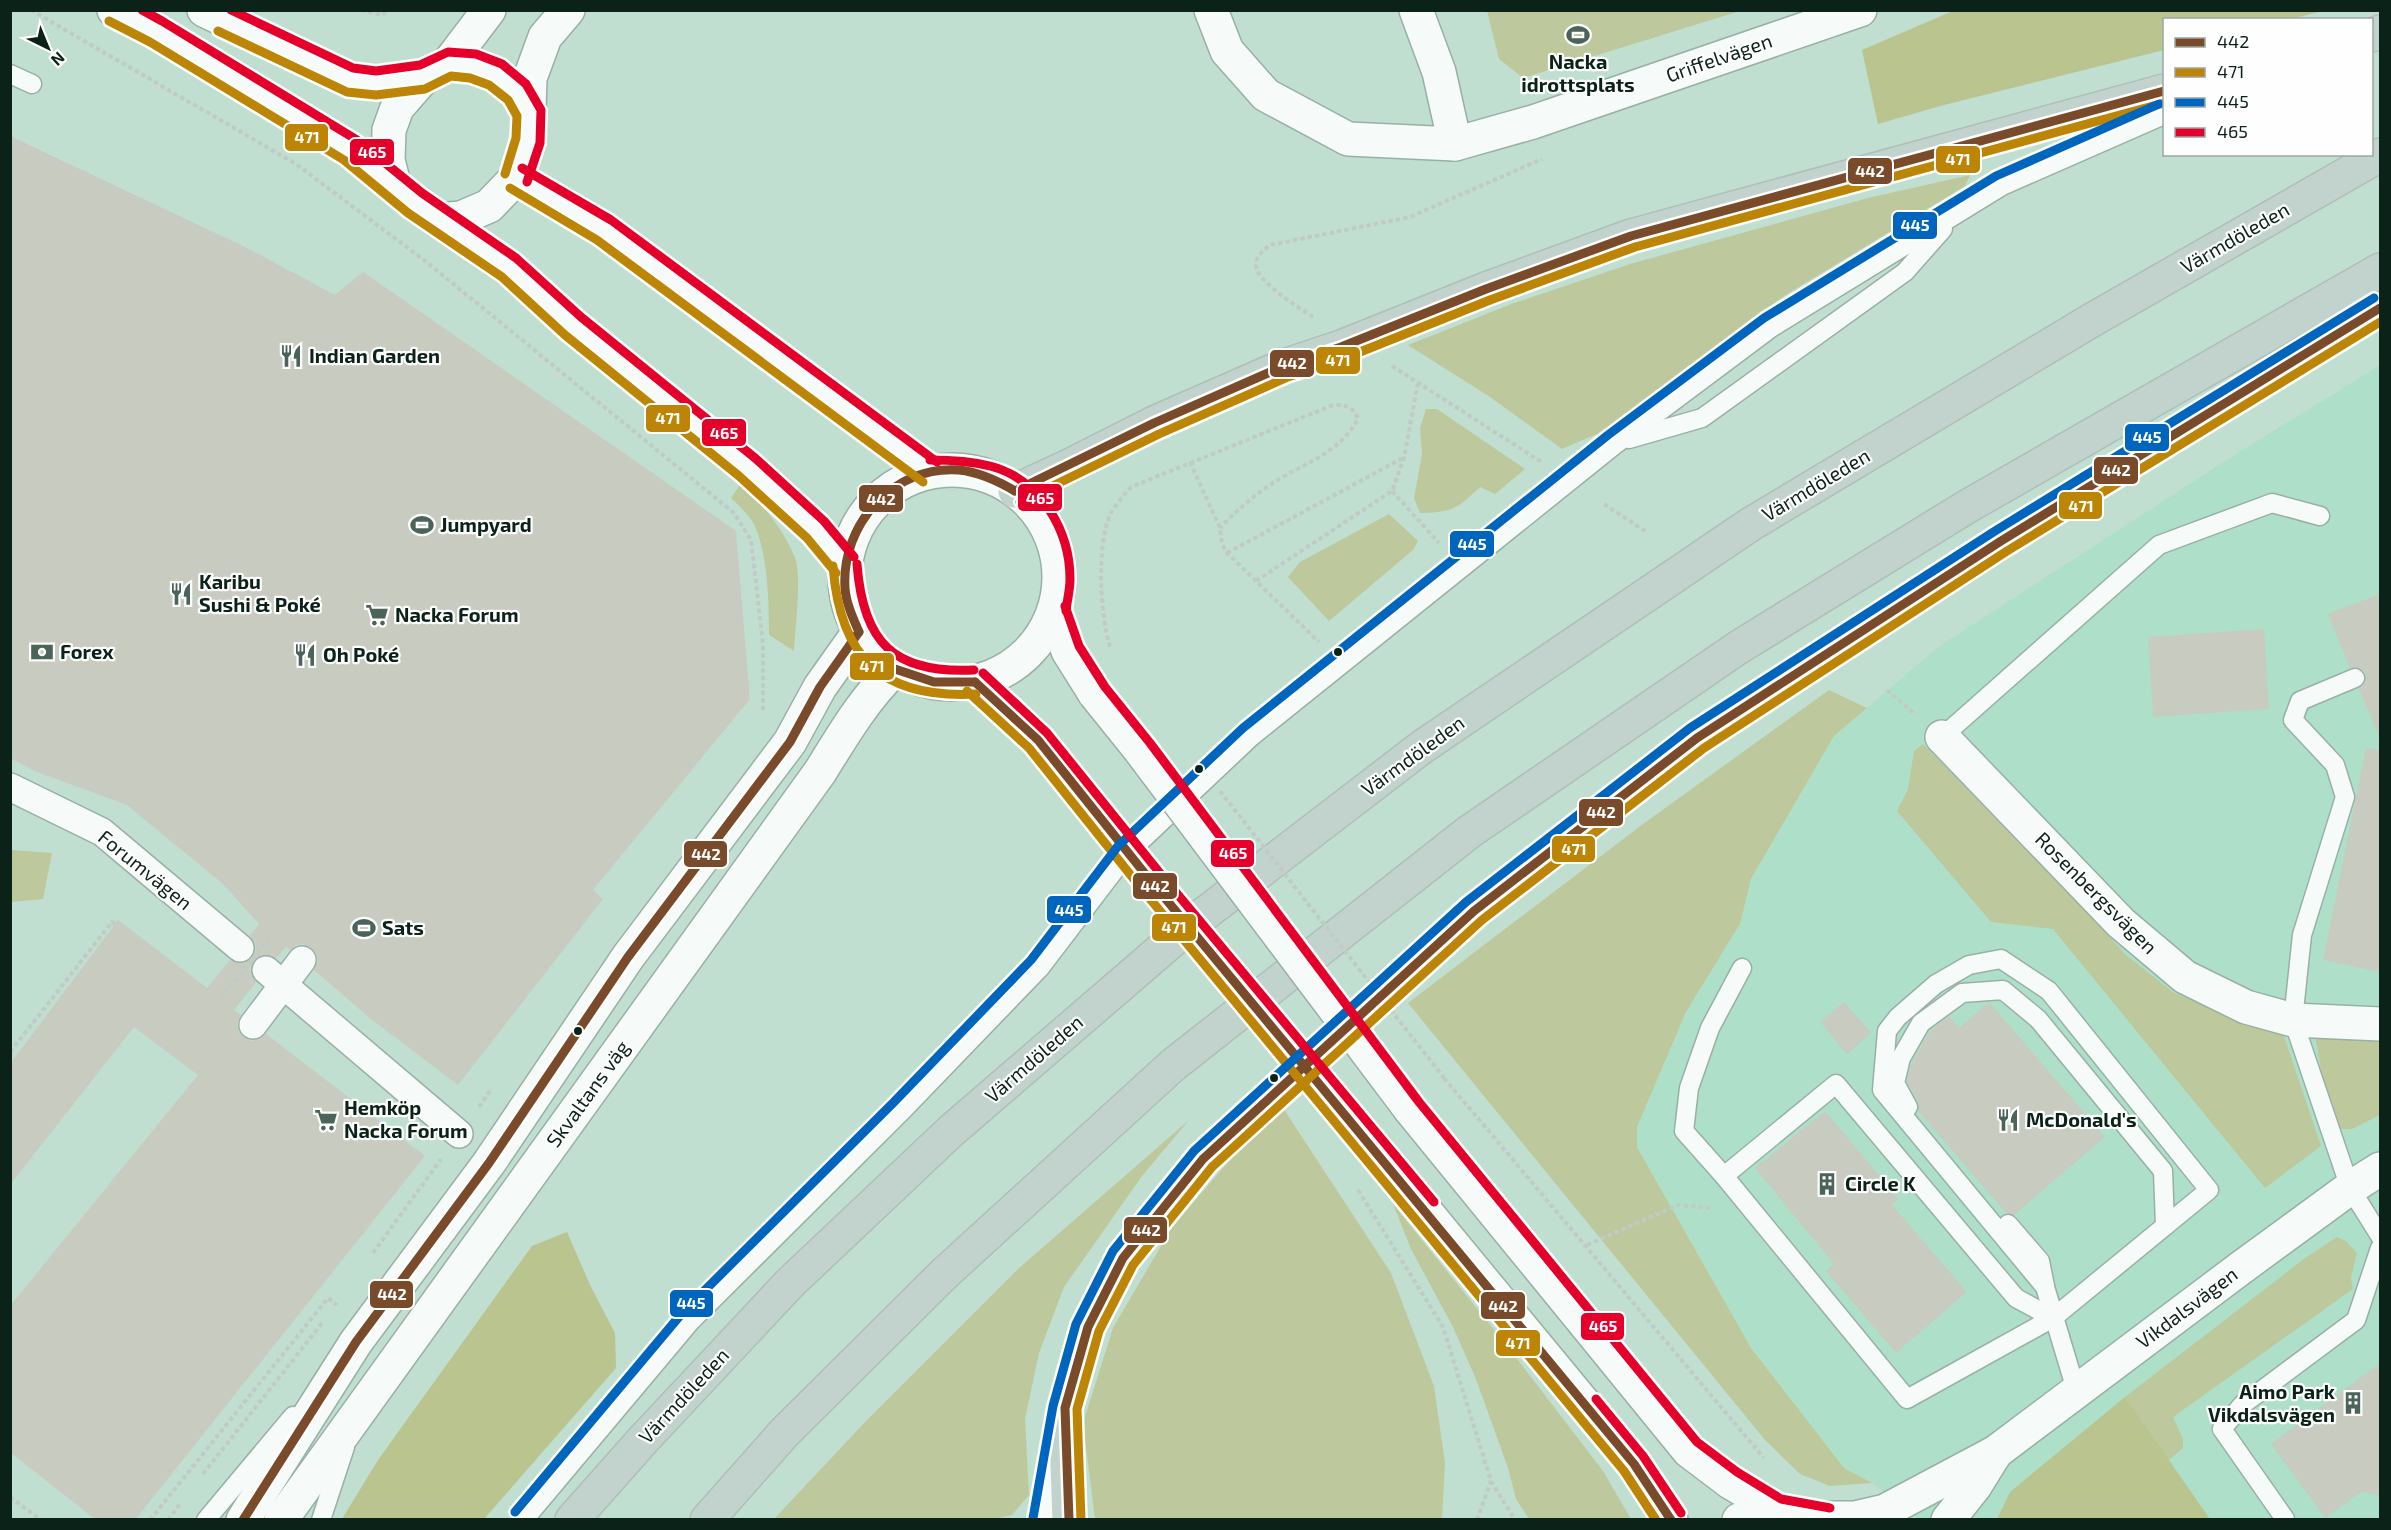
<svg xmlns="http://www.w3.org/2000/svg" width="2391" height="1530" font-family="'Exo 2',sans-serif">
  <rect width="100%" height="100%" fill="#c0dfd0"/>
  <!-- built -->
  <path fill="#aee0c9" d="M2380 365V1519H1919L1872 1483 1844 1468 1751 1348 1637 1147V1127L1686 1012 1740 924 1751 879 1834 736 1938 647 2228 459Z"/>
  <!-- green -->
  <g fill="#bdc89d">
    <path d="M1487 11V10L1740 11 1523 78 1499 59Z"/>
    <path d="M1970 175 1965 186 1784 296 1620 424 1562 449 1490 397 1408 345 1514 303 1630 264 1868 198Z"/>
    <path d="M1426 409H1437L1525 469 1495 494 1480 487C1457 509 1453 512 1420 513L1414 498 1422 454 1420 428Z"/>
    <path d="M742 482C762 505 784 529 795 558 802 575 795 630 794 651L769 635C769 604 768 543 750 518 745 511 737 504 731 498Z"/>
    <path d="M1389 514 1418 541 1413 550 1329 621 1288 577 1300 562Z"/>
    <path d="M1829 690 1867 708 1834 736 1751 879 1740 924 1686 1012 1637 1127V1147L1751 1348 1844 1468 1872 1483 1830 1486 1800 1474 1765 1440 1408 1003 1643 824Z"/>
    <path d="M1923 744 2074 898 2125 954 2174 993 2284 1036 2321 1146 2265 1188 2053 929 1991 922 1897 811 1908 789 1914 751Z"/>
    <path d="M11 850 52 853 43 899 11 902Z"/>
    <path d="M2315 1034 2380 1039V1115L2352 1129H2340L2323 1083Z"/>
    <path d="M1283 1108 1391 1273 1434 1386 1445 1463 1442 1519H1095L1083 1423 1113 1328 1172 1227 1229 1161Z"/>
    <path d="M1189 1120 1142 1176 1064 1287 1039 1353 1025 1419 1029 1495 1012 1515 991 1520 774 1519 867 1420 1018 1269Z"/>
    <path d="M1393 1204 1511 1351 1603 1471 1631 1519H1529L1516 1499 1508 1468 1476 1379 1453 1327 1411 1249Z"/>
    <path d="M2337 1237 2346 1241 2357 1253 2351 1278 2353 1289 2173 1417 2183 1439V1448L2168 1461 2125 1397 2305 1258Z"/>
  </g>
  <!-- forest -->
  <g fill="#b9c48f">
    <path d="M1955 10H2323V11L2287 20H2164V50L1944 105 1878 124 1862 50Z"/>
    <path d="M567 1232 591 1287 615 1333 616 1368 484 1519H342L378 1460 532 1246Z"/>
    <path d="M2125 1397 2210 1519H1997L2010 1492Z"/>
  </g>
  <!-- building -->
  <g fill="#c7cbc0">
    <path d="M10 136 245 247 335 295 363 272 736 531 750 699 593 890 603 899 458 1085 371 1019 314 970 318 961 316 953 311 947 303 944 296 945 290 950 286 947 276 958 269 955H261L254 960 250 968 251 975 256 982 234 1010 241 1015 237 1024 239 1032 243 1037 252 1041 260 1039 266 1034 425 1156 135 1520H96L10 1452V1306L198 1075 134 1027 10 1185V1064L118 920 207 988 230 960 237 963H245L252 958 256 950 255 943 250 936 259 924 223 884 127 805 37 772 10 758Z"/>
    <path d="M2380 594V739L2359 689 2364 684 2366 674 2361 669 2350 668 2328 614Z"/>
    <path d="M2264 629 2269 709 2153 717 2148 637Z"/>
    <path d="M2366 748 2380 750V972L2323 960Z"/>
    <path d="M1844 1002 1871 1033 1847 1054 1820 1022Z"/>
    <path d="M1989 1002 2105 1137 2014 1215 2006 1213 1918 1111V1102L1907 1081 1912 1062 1930 1031 1949 1016 1959 1028Z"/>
    <path d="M1825 1111 1899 1199 1892 1205 1967 1292 1896 1353 1826 1271 1834 1264 1755 1168Z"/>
    <path d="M2380 1363V1496L2361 1492 2325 1518 2271 1444Z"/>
  </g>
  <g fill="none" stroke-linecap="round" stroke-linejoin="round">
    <!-- service casing -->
    <g stroke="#98b0a5" stroke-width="21">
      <g id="service">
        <path d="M10 74 32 84"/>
        <path d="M1629 439 1702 418 1905 272 1943 229"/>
        <path d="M2355 678 2300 701 2293 720 2335 765 2345 797 2302 935 2293 1020 2350 1188 2380 1236"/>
        <path d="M1942 737 2159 545 2272 503 2320 516"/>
        <path d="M1908 1107 1895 1083 1901 1058 1921 1023 1962 993 2003 990 2038 1019 2163 1171 2165 1226"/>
        <path d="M1724 1176 1684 1131 1689 1088 1710 1028 1742 968"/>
        <path d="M2008 1224 2040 1261 2045 1286"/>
        <path d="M2053 1318 2016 1298 1836 1084 1724 1176 1907 1399 2053 1318 2209 1190 2049 991 2001 959 1969 965 1936 984 1898 1017 1887 1031 1882 1090 2045 1287 2076 1390"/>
        <path d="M2285 1519 2222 1429 2242 1405 2356 1320 2380 1248"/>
        <path d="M206 1520 293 1416"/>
        <path d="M321 1520 345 1447"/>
        <path d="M524 1520 691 1321 902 1111 1040 968 1127 854 1251 737 1616 444 1771 328 2002 186 2164 115"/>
        <path d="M1045 1520 1055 1462"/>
      </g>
    </g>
    <!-- pedestrian casing -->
    <g stroke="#98b0a5" stroke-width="30">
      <g id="pedestrian">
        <path d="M10 787 102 832 240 948"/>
        <path d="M266 970 459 1134"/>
        <path d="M253 1025 302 960"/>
      </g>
    </g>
    <!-- minor casing -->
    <g stroke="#98b0a5" stroke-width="36">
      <g id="minor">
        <path d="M1416 10 1439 72 1455 144"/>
        <path d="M1942 737 2121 923 2185 977 2246 1007 2293 1020 2380 1024"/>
        <path d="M1825 1518H1855L1885 1511 1996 1452 2238 1270 2350 1188 2380 1169"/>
        <path d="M1948 1520 1975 1486 1996 1452"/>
      </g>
    </g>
    <!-- tertiary casing -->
    <g stroke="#98b0a5" stroke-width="36">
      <g id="tertiary">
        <path d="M114 10 156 31 351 150 415 203 509 268 573 326 747 467 816 530 845 565"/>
        <path d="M204 10 350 80 376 83 424 77"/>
        <path d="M1211 10 1227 51 1266 95 1348 139 1455 144 1533 122 1860 10"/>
        <path d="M448 64 489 10"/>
        <path d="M516 178 604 230 930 472"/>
        <path d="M395 188 388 160 389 130 397 108 424 77 448 64 473 66 495 74 517 92 529 113"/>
        <path d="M438 220 461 218 489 206 516 178 528 140 530 78 545 37 568 10"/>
        <circle cx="952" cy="577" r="107"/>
        <path d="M1054 610 1068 651 1095 694"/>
        <path d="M975 682 1038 740"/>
        <path d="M1410 1109 1689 1451 1730 1482 1777 1510"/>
        <path d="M1371 1145 1634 1464 1671 1520"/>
        <path d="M243 1520 356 1342 489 1163 628 957 790 742 820 687 859 632"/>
        <path d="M281 1520 820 772C843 735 864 699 895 669"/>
        <path d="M1739 1520 1777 1510 1828 1520"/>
      </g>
    </g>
    <!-- motorway casing -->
    <g stroke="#afbfb8" stroke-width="36">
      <g id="motorway">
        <path d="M2372 35 2380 32"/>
        <path d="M1015 491 1069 466 1154 423 1284 366 1341 347 1486 289 1631 236 2164 91"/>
        <path d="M572 1520 643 1440 790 1283 951 1131 1190 925 1422 747 1751 524 2092 320 2380 155"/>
        <path d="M707 1520 784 1433 944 1274 1173 1065 1469 832 1739 647 1968 506 2380 270"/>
        <path d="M1069 1520 1065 1408 1088 1327 1123 1258 1203 1159 1474 911 1697 738 2001 541 2380 308"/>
      </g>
    </g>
    <!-- path -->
    <g stroke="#c1cbc6" stroke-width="4" stroke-dasharray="4.5 3" stroke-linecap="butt">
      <path d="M31 10 296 164 424 260 734 513 751 540 763 644V713"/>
      <path d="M361 10 382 15 388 10"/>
      <path d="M1313 317C1300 308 1253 280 1256 263 1257 255 1264 250 1270 245L1410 217 1542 159"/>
      <path d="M1392 366 1543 463"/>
      <path d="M1190 462 1220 528 1222 544 1227 553 1319 642"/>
      <path d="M1392 491 1439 543"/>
      <path d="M1604 504 1648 533"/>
      <path d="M1227 553 1403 458"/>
      <path d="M1256 581 1392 491 1404 458 1418 382"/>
      <path d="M1110 647C1100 615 1096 543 1111 513 1116 504 1124 495 1131 487L1333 405C1346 405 1352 406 1358 418 1342 453 1299 465 1270 485 1252 497 1235 512 1220 528"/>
      <path d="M1887 690 1916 715"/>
      <path d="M10 1052 112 922 115 924"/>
      <path d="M1444 1078 1764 1458"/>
      <path d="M479 1107 490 1091"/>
      <path d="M1358 1190 1443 1327 1491 1481 1515 1520"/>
      <path d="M1587 1245 1678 1205 1712 1208"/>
      <path d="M373 1253 441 1159"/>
      <path d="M203 1474 323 1322"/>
      <path d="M10 1497 41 1520"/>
      <path d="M150 1520 328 1298 337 1305"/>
      <path d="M168 1520 180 1504"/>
      <path d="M1477 1520 1491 1481"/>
    </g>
    <!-- service -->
    <use href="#service" stroke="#f6faf8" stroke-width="18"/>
    <!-- pedestrian -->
    <use href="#pedestrian" stroke="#f6faf8" stroke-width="27"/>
    <!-- minor -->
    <use href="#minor" stroke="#f6faf8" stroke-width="33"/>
    <!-- tertiary -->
    <use href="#tertiary" stroke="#f6faf8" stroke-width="33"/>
    <!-- motorway -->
    <use href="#motorway" stroke="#c1d3cc" stroke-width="33"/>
    <!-- tertiary-bridge casing -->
    <g stroke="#98b0a5" stroke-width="36" stroke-linecap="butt">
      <g id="tertiary-bridge">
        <path d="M1095 694 1140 750 1410 1109"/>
        <path d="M1038 740 1150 880 1371 1145"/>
      </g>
    </g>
    <!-- path-bridge -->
    <g stroke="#c1cbc6" stroke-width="4" stroke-dasharray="4.5 3" stroke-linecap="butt">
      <path d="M1220 791 1444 1078"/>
      <path d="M220 999 272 935"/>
    </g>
    <!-- tertiary-bridge -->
    <use href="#tertiary-bridge" stroke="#f6faf8" stroke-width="33"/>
    <!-- bus-1 casing -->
    <g stroke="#fdfefd" stroke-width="14">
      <g id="bus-1">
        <path d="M1015 491 1154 423 1284 366 1341 347 1486 289 1631 236 2164 91"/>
        <path d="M859 632C853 618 846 603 845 588 841 525 893 465 959 470 979 472 998 481 1015 491"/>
        <path d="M895 669 934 682H975"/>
        <path d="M975 682 1038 740 1150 880 1634 1464 1671 1520"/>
        <path d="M243 1520 356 1342 489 1163 628 957 790 742 820 687 859 632"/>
        <path d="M1069 1520 1065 1408 1088 1327 1123 1258 1203 1159 1474 911 1697 738 2001 541 2380 308"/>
      </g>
    </g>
    <!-- bus-2 casing -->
    <g stroke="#fdfefd" stroke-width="14">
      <g id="bus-2">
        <path d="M109 21 150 42 344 160 408 213 502 277 565 335 739 476 807 538 836 573"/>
        <path d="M218 31 347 92 376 95 425 89 451 76 470 78 489 85 508 100 517 116 516 138 505 174"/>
        <path d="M510 188 597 240 923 482"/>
        <path d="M1020 502 1159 434 1288 377 1345 358 1490 300 1635 247 2164 103"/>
        <path d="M833 566C840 658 882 699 976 694"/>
        <path d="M967 691 1029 748 1141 888 1624 1471 1656 1520"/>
        <path d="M1081 1520 1077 1409 1099 1331 1133 1265 1212 1167 1482 920 1704 748 2007 551 2380 322"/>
      </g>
    </g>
    <!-- bus-3 casing -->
    <g stroke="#fdfefd" stroke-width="14">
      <g id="bus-3">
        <path d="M515 1512 683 1312 893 1103 1031 960 1118 846 1243 728 1608 435 1764 318 1996 176 2159 104"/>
        <path d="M1033 1518 1053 1406 1076 1324 1113 1251 1194 1151 1466 902 1690 728 1995 531 2374 298"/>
      </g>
    </g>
    <!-- bus-4 casing -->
    <g stroke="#fdfefd" stroke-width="14">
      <g id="bus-4">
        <path d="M142 10 162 21 357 140 422 193 516 258 581 317 755 458 824 521 854 557"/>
        <path d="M231 10 353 68 376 71 420 65 448 52 476 54 502 64 526 84 541 110 540 143 527 182"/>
        <path d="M522 168 611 220 937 462"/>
        <path d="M930 460C951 460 970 461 990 466 1040 479 1070 530 1070 579 1070 590 1067 601 1066 611"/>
        <path d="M857 564C863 643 894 674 974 670"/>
        <path d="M1065 606 1079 646 1105 687 1150 743 1419 1102 1697 1442 1737 1472 1781 1499 1830 1508"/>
        <path d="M983 673 1047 733 1159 872 1434 1202"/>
        <path d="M1596 1399 1643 1456 1681 1513"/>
      </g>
    </g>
    <!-- bus-1 -->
    <use href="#bus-1" stroke="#7a4b2a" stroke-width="9"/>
    <!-- bus-2 -->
    <use href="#bus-2" stroke="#bc8506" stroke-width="9"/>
    <!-- bus-3 -->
    <use href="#bus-3" stroke="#0065bd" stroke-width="9"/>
    <!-- bus-4 -->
    <use href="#bus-4" stroke="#e4002b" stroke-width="9"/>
  </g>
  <!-- icons -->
  <defs>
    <g id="stadium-bare" transform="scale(1.8)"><path d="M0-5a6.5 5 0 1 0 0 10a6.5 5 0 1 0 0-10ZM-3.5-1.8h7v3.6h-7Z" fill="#4a6459" stroke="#fdfefd" stroke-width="2.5" paint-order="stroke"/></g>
    <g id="restaurant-bare" transform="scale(1.8)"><path d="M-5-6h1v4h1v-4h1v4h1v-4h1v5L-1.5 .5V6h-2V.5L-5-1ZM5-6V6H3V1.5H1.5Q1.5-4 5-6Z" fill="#4a6459" stroke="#fdfefd" stroke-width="2.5" paint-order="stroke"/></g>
    <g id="supermarket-bare" transform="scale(1.8)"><path d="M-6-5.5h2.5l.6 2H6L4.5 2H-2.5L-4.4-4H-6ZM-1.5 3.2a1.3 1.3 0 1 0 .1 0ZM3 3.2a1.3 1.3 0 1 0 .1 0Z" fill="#4a6459" stroke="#fdfefd" stroke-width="2.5" paint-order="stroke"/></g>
    <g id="bank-bare" transform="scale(1.8)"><path d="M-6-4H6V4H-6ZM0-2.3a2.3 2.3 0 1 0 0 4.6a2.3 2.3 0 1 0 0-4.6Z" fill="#4a6459" stroke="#fdfefd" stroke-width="2.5" paint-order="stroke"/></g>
    <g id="building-bare" transform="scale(1.8)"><path d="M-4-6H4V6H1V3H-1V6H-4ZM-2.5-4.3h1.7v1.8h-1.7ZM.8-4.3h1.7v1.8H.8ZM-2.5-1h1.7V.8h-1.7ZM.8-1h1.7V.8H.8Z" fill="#4a6459" stroke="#fdfefd" stroke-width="2.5" paint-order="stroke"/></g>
  </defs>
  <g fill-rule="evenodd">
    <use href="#stadium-bare" x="1578" y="35"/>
    <use href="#restaurant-bare" x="291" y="356"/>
    <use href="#stadium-bare" x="422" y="525"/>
    <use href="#restaurant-bare" x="181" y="594"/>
    <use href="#supermarket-bare" x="377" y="615"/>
    <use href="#bank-bare" x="42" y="652"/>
    <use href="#restaurant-bare" x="305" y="655"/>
    <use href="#stadium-bare" x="364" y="928"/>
    <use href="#supermarket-bare" x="326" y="1120"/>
    <use href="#restaurant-bare" x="2008" y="1120"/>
    <use href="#building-bare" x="1827" y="1184"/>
    <use href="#building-bare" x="2353" y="1403"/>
  </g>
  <!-- markers -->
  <g fill="#0b2219" stroke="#fdfefd" stroke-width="2">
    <circle cx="1338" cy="652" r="5"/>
    <circle cx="1199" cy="769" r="5"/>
    <circle cx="578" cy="1031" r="5"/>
    <circle cx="1274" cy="1078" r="5"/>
  </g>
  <g text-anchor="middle" stroke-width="4.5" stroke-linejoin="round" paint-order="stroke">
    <!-- street labels -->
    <g font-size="20" fill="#0b2219" stroke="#fdfefd">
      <text transform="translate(1719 58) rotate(-19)" y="7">Griffelvägen</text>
      <text transform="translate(2235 238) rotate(-30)" y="7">Värmdöleden</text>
      <text transform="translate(1816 485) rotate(-31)" y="7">Värmdöleden</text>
      <text transform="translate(1413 756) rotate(-36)" y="7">Värmdöleden</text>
      <text transform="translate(145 870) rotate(39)" y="7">Forumvägen</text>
      <text transform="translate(2096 893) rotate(45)" y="7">Rosenbergsvägen</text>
      <text transform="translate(1034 1059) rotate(-41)" y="7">Värmdöleden</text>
      <text transform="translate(588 1094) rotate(-54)" y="7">Skvaltans väg</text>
      <text transform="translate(2187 1308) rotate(-37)" y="7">Vikdalsvägen</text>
      <text transform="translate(684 1396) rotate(-47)" y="7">Värmdöleden</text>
    </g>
    <!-- poi labels -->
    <g font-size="20" font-weight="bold" fill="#0b2219" stroke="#fdfefd" text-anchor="start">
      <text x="1578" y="69" text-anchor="middle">Nacka<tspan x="1578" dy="23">idrottsplats</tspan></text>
      <text x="309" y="363">Indian Garden</text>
      <text x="440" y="532">Jumpyard</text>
      <text x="199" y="589">Karibu<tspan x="199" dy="23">Sushi &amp; Poké</tspan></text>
      <text x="395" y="622">Nacka Forum</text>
      <text x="60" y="659">Forex</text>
      <text x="323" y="662">Oh Poké</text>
      <text x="382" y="935">Sats</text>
      <text x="344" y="1115">Hemköp<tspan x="344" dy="23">Nacka Forum</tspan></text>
      <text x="2026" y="1127">McDonald's</text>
      <text x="1845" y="1191">Circle K</text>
      <text x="2335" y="1399" text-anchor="end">Aimo Park<tspan x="2335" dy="23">Vikdalsvägen</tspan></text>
    </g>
  </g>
  <g stroke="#fdfefd" stroke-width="2">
    <rect x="284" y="123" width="45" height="29" rx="6" fill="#bc8506"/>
    <rect x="349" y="138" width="46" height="28" rx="6" fill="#e4002b"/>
    <rect x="1935" y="145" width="46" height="29" rx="6" fill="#bc8506"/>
    <rect x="1847" y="157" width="46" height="28" rx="6" fill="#7a4b2a"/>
    <rect x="1892" y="211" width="46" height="29" rx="6" fill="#0065bd"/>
    <rect x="1315" y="346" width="46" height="29" rx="6" fill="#bc8506"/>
    <rect x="1269" y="349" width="46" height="29" rx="6" fill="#7a4b2a"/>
    <rect x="645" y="404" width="46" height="29" rx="6" fill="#bc8506"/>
    <rect x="701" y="418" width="46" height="29" rx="6" fill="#e4002b"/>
    <rect x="2124" y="423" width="46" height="29" rx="6" fill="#0065bd"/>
    <rect x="2093" y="456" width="46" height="29" rx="6" fill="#7a4b2a"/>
    <rect x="1017" y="483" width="46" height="29" rx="6" fill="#e4002b"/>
    <rect x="858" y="484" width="46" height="29" rx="6" fill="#7a4b2a"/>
    <rect x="2058" y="491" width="45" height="29" rx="6" fill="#bc8506"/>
    <rect x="1449" y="530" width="46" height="28" rx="6" fill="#0065bd"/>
    <rect x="849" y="652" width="46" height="29" rx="6" fill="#bc8506"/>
    <rect x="1578" y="798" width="46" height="29" rx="6" fill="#7a4b2a"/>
    <rect x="1551" y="835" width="45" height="28" rx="6" fill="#bc8506"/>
    <rect x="1210" y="839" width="45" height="29" rx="6" fill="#e4002b"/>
    <rect x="683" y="840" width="45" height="28" rx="6" fill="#7a4b2a"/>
    <rect x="1132" y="872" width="46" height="28" rx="6" fill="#7a4b2a"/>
    <rect x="1046" y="895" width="46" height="29" rx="6" fill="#0065bd"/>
    <rect x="1151" y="913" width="46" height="29" rx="6" fill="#bc8506"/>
    <rect x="1123" y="1216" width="45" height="28" rx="6" fill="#7a4b2a"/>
    <rect x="369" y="1280" width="45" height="29" rx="6" fill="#7a4b2a"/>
    <rect x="669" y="1289" width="45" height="29" rx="6" fill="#0065bd"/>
    <rect x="1480" y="1291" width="46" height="29" rx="6" fill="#7a4b2a"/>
    <rect x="1580" y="1312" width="45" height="29" rx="6" fill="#e4002b"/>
    <rect x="1495" y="1329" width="46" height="28" rx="6" fill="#bc8506"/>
  </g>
  <g font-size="16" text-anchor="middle" font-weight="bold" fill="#fff">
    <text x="307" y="143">471</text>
    <text x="372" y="158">465</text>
    <text x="1958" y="165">471</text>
    <text x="1870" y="177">442</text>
    <text x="1915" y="231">445</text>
    <text x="1338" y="366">471</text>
    <text x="1292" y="369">442</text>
    <text x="668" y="424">471</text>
    <text x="724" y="439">465</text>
    <text x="2147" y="443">445</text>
    <text x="2116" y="476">442</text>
    <text x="1040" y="504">465</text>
    <text x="881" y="505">442</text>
    <text x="2081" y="512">471</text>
    <text x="1472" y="550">445</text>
    <text x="872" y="672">471</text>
    <text x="1601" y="818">442</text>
    <text x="1574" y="855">471</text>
    <text x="1233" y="859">465</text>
    <text x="706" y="860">442</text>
    <text x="1155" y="892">442</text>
    <text x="1069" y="916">445</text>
    <text x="1174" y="933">471</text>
    <text x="1146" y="1236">442</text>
    <text x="392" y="1300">442</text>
    <text x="691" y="1309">445</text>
    <text x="1503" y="1312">442</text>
    <text x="1603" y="1332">465</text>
    <text x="1518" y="1349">471</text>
  </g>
  <!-- border -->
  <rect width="2391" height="1530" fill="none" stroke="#0b2219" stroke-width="24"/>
  <!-- legend -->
  <rect x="2163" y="18" width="210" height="138" fill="#fdfefd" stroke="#9ca6a2" stroke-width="1.5"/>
  <rect x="2175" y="38" width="30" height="9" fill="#7a4b2a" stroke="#9ca6a2" stroke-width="1.5"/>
  <text x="2217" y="48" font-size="18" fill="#0b2219">442</text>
  <rect x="2175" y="68" width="30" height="9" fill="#bc8506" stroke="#9ca6a2" stroke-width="1.5"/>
  <text x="2217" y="78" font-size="18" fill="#0b2219">471</text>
  <rect x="2175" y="98" width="30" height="9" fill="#0065bd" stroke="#9ca6a2" stroke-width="1.5"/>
  <text x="2217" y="108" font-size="18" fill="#0b2219">445</text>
  <rect x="2175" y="128" width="30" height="9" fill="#e4002b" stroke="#9ca6a2" stroke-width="1.5"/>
  <text x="2217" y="138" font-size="18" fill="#0b2219">465</text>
  <!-- north arrow -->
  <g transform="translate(48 48) rotate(137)" stroke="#fdfefd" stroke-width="4.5" paint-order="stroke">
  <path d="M0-4.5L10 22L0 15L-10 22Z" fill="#0b2219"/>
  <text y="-9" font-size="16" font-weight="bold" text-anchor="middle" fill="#0b2219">N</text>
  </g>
</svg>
